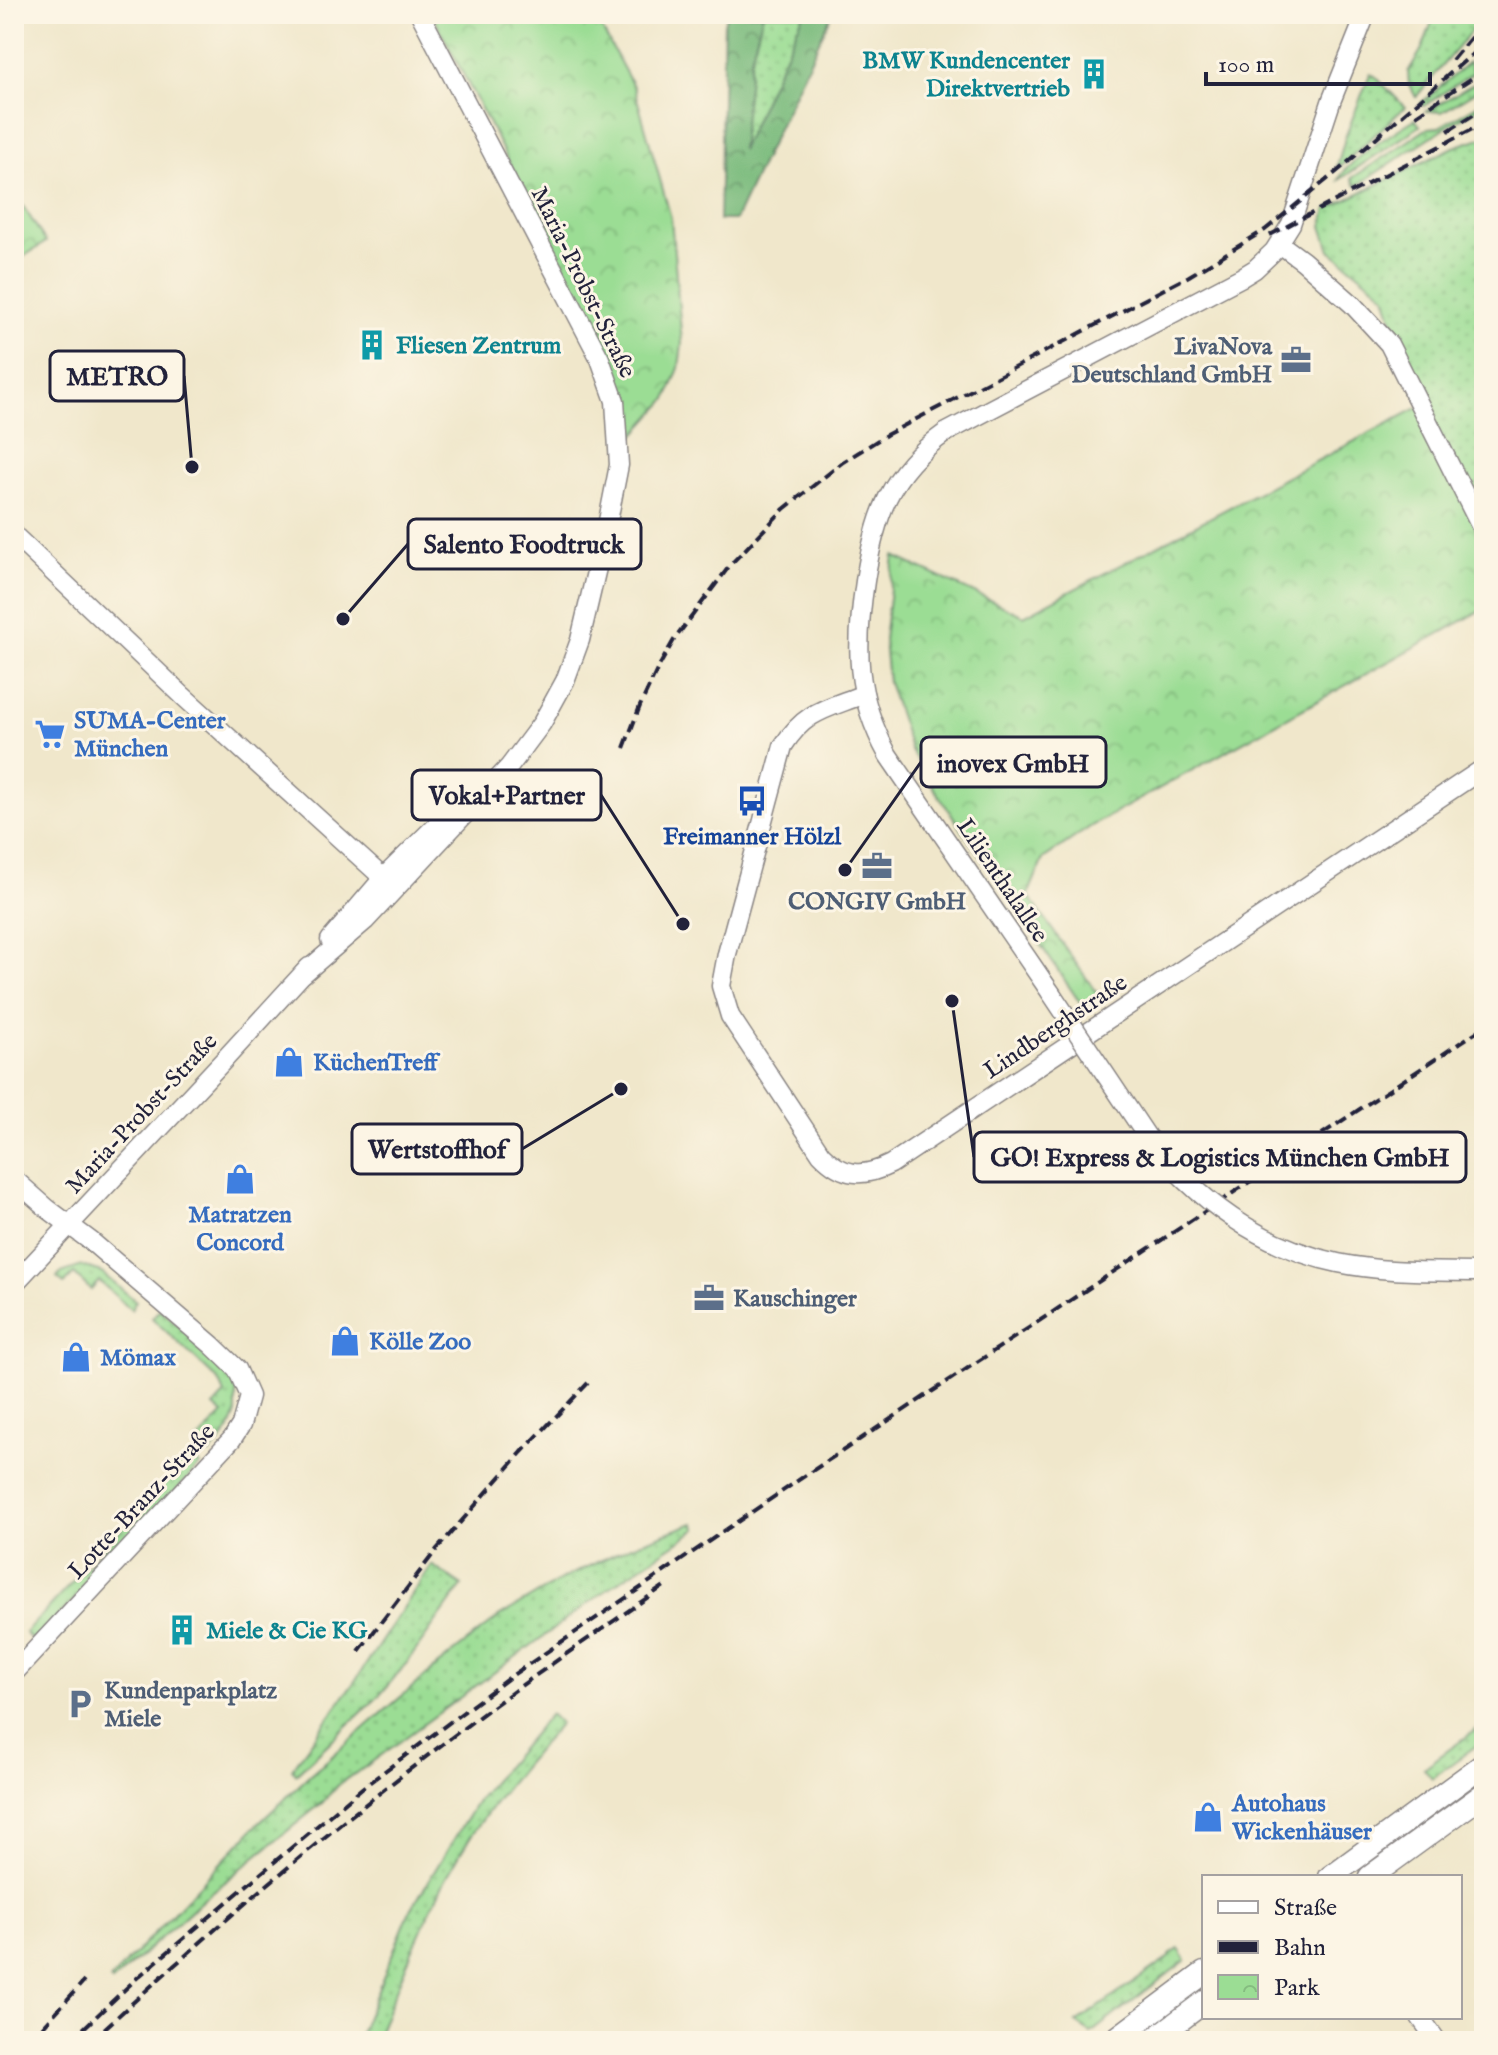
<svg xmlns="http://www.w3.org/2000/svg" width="1498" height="2055" font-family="'IM FELL English',serif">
  <defs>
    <pattern id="grass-dots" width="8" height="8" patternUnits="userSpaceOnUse" patternTransform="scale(2)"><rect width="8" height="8" fill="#9bdd94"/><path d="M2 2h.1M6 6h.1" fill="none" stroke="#85bd80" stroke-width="1.8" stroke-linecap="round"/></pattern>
    <pattern id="forest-crowns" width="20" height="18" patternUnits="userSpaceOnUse" patternTransform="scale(2)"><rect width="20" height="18" fill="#7cbc7e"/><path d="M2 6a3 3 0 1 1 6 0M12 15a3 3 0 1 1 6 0" fill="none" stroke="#659868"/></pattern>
    <pattern id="park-crowns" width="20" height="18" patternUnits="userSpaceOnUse" patternTransform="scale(2)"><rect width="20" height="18" fill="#9bdd94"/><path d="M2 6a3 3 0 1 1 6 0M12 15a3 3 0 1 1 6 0" fill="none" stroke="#85bd80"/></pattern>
  </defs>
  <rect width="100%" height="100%" fill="#fcf5e5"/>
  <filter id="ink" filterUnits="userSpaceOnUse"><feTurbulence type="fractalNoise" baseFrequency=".0125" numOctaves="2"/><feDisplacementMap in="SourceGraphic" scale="16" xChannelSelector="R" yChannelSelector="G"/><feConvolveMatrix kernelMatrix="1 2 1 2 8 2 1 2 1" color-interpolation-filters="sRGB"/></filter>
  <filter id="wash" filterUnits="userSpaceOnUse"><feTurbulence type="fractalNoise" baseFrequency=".006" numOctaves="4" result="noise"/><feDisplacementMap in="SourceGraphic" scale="32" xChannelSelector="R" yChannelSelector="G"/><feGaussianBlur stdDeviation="1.8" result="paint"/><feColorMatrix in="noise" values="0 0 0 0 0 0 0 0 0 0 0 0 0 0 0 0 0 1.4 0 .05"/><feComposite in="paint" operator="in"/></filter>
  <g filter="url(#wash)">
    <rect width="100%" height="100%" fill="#f0e7cb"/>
    <!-- grass -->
    <g fill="url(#grass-dots)" stroke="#5e8068" stroke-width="2">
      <path d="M763 14H804L740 153 751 58Z"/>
      <path d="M1435 14H1484V16L1416 97 1409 85 1408 72 1422 49Z"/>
      <path d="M1469 62 1473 73 1424 106 1421 103Z"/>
      <path d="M1370 74 1375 76 1405 107 1342 165 1337 166 1346 135Z"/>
      <path d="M1478 81 1482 86 1479 89 1442 112 1427 111Z"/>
      <path d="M1484 101V105L1443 129 1356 186 1352 178 1428 128 1439 127Z"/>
      <path d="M1415 119 1420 126 1339 180C1345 162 1397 130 1415 119Z"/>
      <path d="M1484 137V533L1413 388 1385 295 1330 250 1322 226 1327 209 1454 147Z"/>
      <path d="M82 1266 99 1271 136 1301 131 1310 99 1281 91 1290 74 1274 64 1284 57 1278 61 1273Z"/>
      <path d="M160 1309 226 1367 236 1389V1413L229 1431 210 1454 195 1443 223 1414 214 1406 225 1394 220 1382 152 1318Z"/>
      <path d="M190 1456 200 1465 40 1636 32 1640 25 1633Z"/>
      <path d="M694 1523 697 1529 612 1586 357 1773C343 1779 332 1790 323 1802L206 1897 112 1982 110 1980 252 1830 309 1776 438 1665 500 1616 562 1579 629 1547Z"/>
      <path d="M432 1565 462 1586 406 1664 379 1696 296 1774 292 1769 355 1681Z"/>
      <path d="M550 1714 560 1724C528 1760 498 1796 471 1836 433 1895 408 1961 381 2026L376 2041H357L409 1913 479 1798Z"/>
      <path d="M1484 1724V1740L1432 1778 1424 1768Z"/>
      <path d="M1179 1949 1186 1960 1091 2033 1076 2023 1170 1957V1955Z"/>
    </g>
    <!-- forest -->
    <path fill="url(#forest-crowns)" stroke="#4f6f5c" stroke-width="2" d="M727 14H763L751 58 741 150 804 14H830L831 16 735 220H719L724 23Z"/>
    <!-- park -->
    <g fill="url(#park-crowns)" stroke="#5e8068" stroke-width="2">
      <path d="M432 14H594L634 88 671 218 682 343 679 368 667 399 629 441C628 405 618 378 604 346Z"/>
      <path d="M14 192 46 242 14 263Z"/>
      <path d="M1419 407 1484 533V609L1093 825 1043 859 1028 895 1099 996 1083 1007 939 796 910 748 888 682 884 640 894 556 1024 616Z"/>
    </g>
  </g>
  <g filter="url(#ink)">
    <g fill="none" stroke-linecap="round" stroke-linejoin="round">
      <!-- minor casing -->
      <g stroke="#898483" stroke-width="21">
        <g id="minor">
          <path d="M1280 244 1303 261 1352 304 1389 344 1484 533"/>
          <path d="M14 535 183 696 391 885"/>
          <path d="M864 694C827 709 806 710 783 746L727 954 721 986 730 1016 821 1154C843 1177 863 1178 891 1164L1484 768"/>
          <path d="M330 940 383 878 477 785"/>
          <path d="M303 974 365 921 509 767 542 723 565 681 580 640 608 521 619 465 615 401 600 359 420 14"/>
          <path d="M1051 993 888 755C855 695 855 647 865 581 875 516 889 473 945 433L1242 277 1255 269 1274 251 1291 224 1332 99 1366 14"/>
          <path d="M14 1179 48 1209 92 1242 212 1345 237 1369 249 1396 241 1425 232 1439 14 1673"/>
          <path d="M14 1284 223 1061 309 967"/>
          <path d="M1420 2017 1437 2041"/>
        </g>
      </g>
      <!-- major casing -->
      <g stroke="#898483" stroke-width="25">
        <g id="major">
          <path d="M1330 1877 1484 1764"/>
          <path d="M1370 1877 1484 1794"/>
          <path d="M1113 2041 1204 1973"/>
          <path d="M1152 2041 1204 2002"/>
        </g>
      </g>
      <!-- minor -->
      <use href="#minor" stroke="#fff" stroke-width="18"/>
      <!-- major -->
      <use href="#major" stroke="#fff" stroke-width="22"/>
      <!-- rail -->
      <g stroke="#22223b" stroke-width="4" stroke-dasharray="12 6" stroke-linecap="butt">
        <path d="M1452 60 1484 22"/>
        <path d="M1416 115 1484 70"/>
        <path d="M1448 131 1484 108"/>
        <path d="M1270 235 1484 123"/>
        <path d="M624 748 640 706 658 668 674 640 731 564 784 509 843 462 886 435 1189 276 1265 230 1340 169 1484 44"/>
        <path d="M359 1651 437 1549 522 1452 588 1383"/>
        <path d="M30 2041 84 1981"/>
        <path d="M70 2041 137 1978 362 1788 510 1677 806 1475 1484 1027"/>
        <path d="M91 2041C217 1924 349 1813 488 1710 546 1667 607 1626 667 1584"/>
      </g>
      <!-- minor-bridge casing -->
      <g stroke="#898483" stroke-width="21" stroke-linecap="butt">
        <path id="minor-bridge" d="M1051 993 1148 1138C1195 1199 1261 1247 1338 1263 1386 1273 1435 1271 1484 1272"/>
      </g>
      <!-- minor-bridge -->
      <use href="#minor-bridge" stroke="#fff" stroke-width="18"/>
    </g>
  </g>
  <!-- icons -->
  <defs>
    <g id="building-bare" transform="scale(2.4)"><path d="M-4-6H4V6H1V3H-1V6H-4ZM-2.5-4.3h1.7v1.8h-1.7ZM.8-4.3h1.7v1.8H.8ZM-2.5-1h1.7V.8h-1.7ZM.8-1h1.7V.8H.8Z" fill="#0f9aa8" stroke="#fcf5e5" stroke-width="2.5" paint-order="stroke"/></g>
    <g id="office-bare" transform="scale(2.4)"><path d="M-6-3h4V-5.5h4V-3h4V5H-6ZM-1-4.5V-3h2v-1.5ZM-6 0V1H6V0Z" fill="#5c6f8a" stroke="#fcf5e5" stroke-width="2.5" paint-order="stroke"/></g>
    <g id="supermarket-bare" transform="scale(2.4)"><path d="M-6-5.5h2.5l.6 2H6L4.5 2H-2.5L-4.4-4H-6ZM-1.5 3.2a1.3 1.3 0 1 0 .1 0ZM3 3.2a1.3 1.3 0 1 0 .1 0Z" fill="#3f7fe0" stroke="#fcf5e5" stroke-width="2.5" paint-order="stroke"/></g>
    <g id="bus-bare" transform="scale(2.4)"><path d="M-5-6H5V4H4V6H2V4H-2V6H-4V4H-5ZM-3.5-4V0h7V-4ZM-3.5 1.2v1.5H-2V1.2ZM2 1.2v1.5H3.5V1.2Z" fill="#1a4fb4" stroke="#fcf5e5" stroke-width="2.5" paint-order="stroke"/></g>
    <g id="shop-bare" transform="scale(2.4)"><path d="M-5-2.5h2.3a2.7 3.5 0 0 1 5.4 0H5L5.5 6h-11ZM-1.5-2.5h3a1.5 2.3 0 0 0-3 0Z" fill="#3f7fe0" stroke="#fcf5e5" stroke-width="2.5" paint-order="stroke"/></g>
    <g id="parking-bare" transform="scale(2.4)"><path d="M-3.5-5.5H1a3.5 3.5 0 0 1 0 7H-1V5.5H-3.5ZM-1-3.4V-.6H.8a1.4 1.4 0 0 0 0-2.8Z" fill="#5c6f8a" stroke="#fcf5e5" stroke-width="2.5" paint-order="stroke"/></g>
  </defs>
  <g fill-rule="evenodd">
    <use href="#building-bare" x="1094" y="74"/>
    <use href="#building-bare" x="372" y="345"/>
    <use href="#office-bare" x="1296" y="360"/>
    <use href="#supermarket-bare" x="50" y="734"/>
    <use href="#bus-bare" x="752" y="801"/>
    <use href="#office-bare" x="877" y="866"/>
    <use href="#shop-bare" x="289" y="1062"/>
    <use href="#shop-bare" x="240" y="1179"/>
    <use href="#office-bare" x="709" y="1298"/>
    <use href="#shop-bare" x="345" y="1341"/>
    <use href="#shop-bare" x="76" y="1357"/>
    <use href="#building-bare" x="182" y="1630"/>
    <use href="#parking-bare" x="80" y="1704"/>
    <use href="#shop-bare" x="1208" y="1817"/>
  </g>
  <g text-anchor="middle" stroke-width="6" stroke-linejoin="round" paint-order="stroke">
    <!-- culture labels -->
    <g font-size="24" font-weight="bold" fill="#0d838f" stroke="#fcf5e5" text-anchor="start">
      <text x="1070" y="68" text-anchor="end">BMW Kundencenter<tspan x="1070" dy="28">Direktvertrieb</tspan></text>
      <text x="396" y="353">Fliesen Zentrum</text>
      <text x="206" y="1638">Miele &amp; Cie KG</text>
    </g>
    <!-- street labels -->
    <g font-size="24" fill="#22223b" stroke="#fcf5e5">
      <text transform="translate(584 282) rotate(64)" y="8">Maria-Probst-Straße</text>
      <text transform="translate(1003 880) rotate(56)" y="8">Lilienthalallee</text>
      <text transform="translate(1055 1026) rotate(-34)" y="8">Lindberghstraße</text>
      <text transform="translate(141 1113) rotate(-47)" y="8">Maria-Probst-Straße</text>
      <text transform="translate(141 1501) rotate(-47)" y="8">Lotte-Branz-Straße</text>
    </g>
    <!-- service labels -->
    <g font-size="24" font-weight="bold" fill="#4e5e75" stroke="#fcf5e5" text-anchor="start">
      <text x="1272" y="354" text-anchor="end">LivaNova<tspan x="1272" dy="28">Deutschland GmbH</tspan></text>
      <text x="877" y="909" text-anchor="middle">CONGIV GmbH</text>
      <text x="733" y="1306">Kauschinger</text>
      <text x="104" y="1698">Kundenparkplatz<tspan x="104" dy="28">Miele</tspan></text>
    </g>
    <!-- shop labels -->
    <g font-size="24" font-weight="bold" fill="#366cbe" stroke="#fcf5e5" text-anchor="start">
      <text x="74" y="728">SUMA-Center<tspan x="74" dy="28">München</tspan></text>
      <text x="313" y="1070">KüchenTreff</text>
      <text x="240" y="1222" text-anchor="middle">Matratzen<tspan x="240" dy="28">Concord</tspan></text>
      <text x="369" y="1349">Kölle Zoo</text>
      <text x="100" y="1365">Mömax</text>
      <text x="1232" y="1811">Autohaus<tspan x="1232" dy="28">Wickenhäuser</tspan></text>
    </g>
    <!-- transit labels -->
    <g font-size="24" font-weight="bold" fill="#164399" stroke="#fcf5e5">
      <text x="752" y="844">Freimanner Hölzl</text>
    </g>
  </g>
  <!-- callouts -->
  <path fill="none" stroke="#22223b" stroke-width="3" d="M192 467L184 376M343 619L408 544M845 870L921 762M683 924L601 795M621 1089L522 1149M952 1001L974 1157"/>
  <g fill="#22223b" stroke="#fcf5e5" stroke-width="3">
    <circle cx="192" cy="467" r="8"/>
    <circle cx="343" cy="619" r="8"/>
    <circle cx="845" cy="870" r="8"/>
    <circle cx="683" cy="924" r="8"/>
    <circle cx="621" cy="1089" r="8"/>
    <circle cx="952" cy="1001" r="8"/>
  </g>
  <g fill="#fcf5e5" stroke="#22223b" stroke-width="3">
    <rect x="50" y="351" width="134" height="50" rx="8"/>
    <rect x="408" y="519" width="233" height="50" rx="8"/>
    <rect x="921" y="737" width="185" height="50" rx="8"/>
    <rect x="412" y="770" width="189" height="50" rx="8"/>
    <rect x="352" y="1124" width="170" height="50" rx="8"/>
    <rect x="974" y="1132" width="492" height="50" rx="8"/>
  </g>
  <g font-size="26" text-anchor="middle" font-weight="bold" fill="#22223b">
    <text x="117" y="385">METRO</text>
    <text x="524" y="553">Salento Foodtruck</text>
    <text x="1013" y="772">inovex GmbH</text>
    <text x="507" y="804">Vokal+Partner</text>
    <text x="437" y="1158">Wertstoffhof</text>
    <text x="1220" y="1166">GO! Express &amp; Logistics München GmbH</text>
  </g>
  <!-- margin -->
  <rect width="1498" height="2055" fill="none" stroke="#fcf5e5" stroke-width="48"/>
  <!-- legend -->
  <rect x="1202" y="1875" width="260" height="144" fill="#fcf5e5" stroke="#a5a1a1" stroke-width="2"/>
  <rect x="1218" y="1901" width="40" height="12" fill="#ffffff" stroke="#a5a1a1" stroke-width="2"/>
  <text x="1274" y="1915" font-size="24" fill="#22223b">Straße</text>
  <rect x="1218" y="1941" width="40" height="12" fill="#22223b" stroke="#a5a1a1" stroke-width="2"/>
  <text x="1274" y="1955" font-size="24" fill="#22223b">Bahn</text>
  <rect x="1218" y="1975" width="40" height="24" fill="url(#park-crowns)" stroke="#a5a1a1" stroke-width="2"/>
  <text x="1274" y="1995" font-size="24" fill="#22223b">Park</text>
  <!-- scale -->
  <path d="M1206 72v12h224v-12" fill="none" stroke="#22223b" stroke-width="4"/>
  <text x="1218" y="72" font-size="24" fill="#22223b" stroke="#fcf5e5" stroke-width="6" paint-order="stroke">100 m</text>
</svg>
